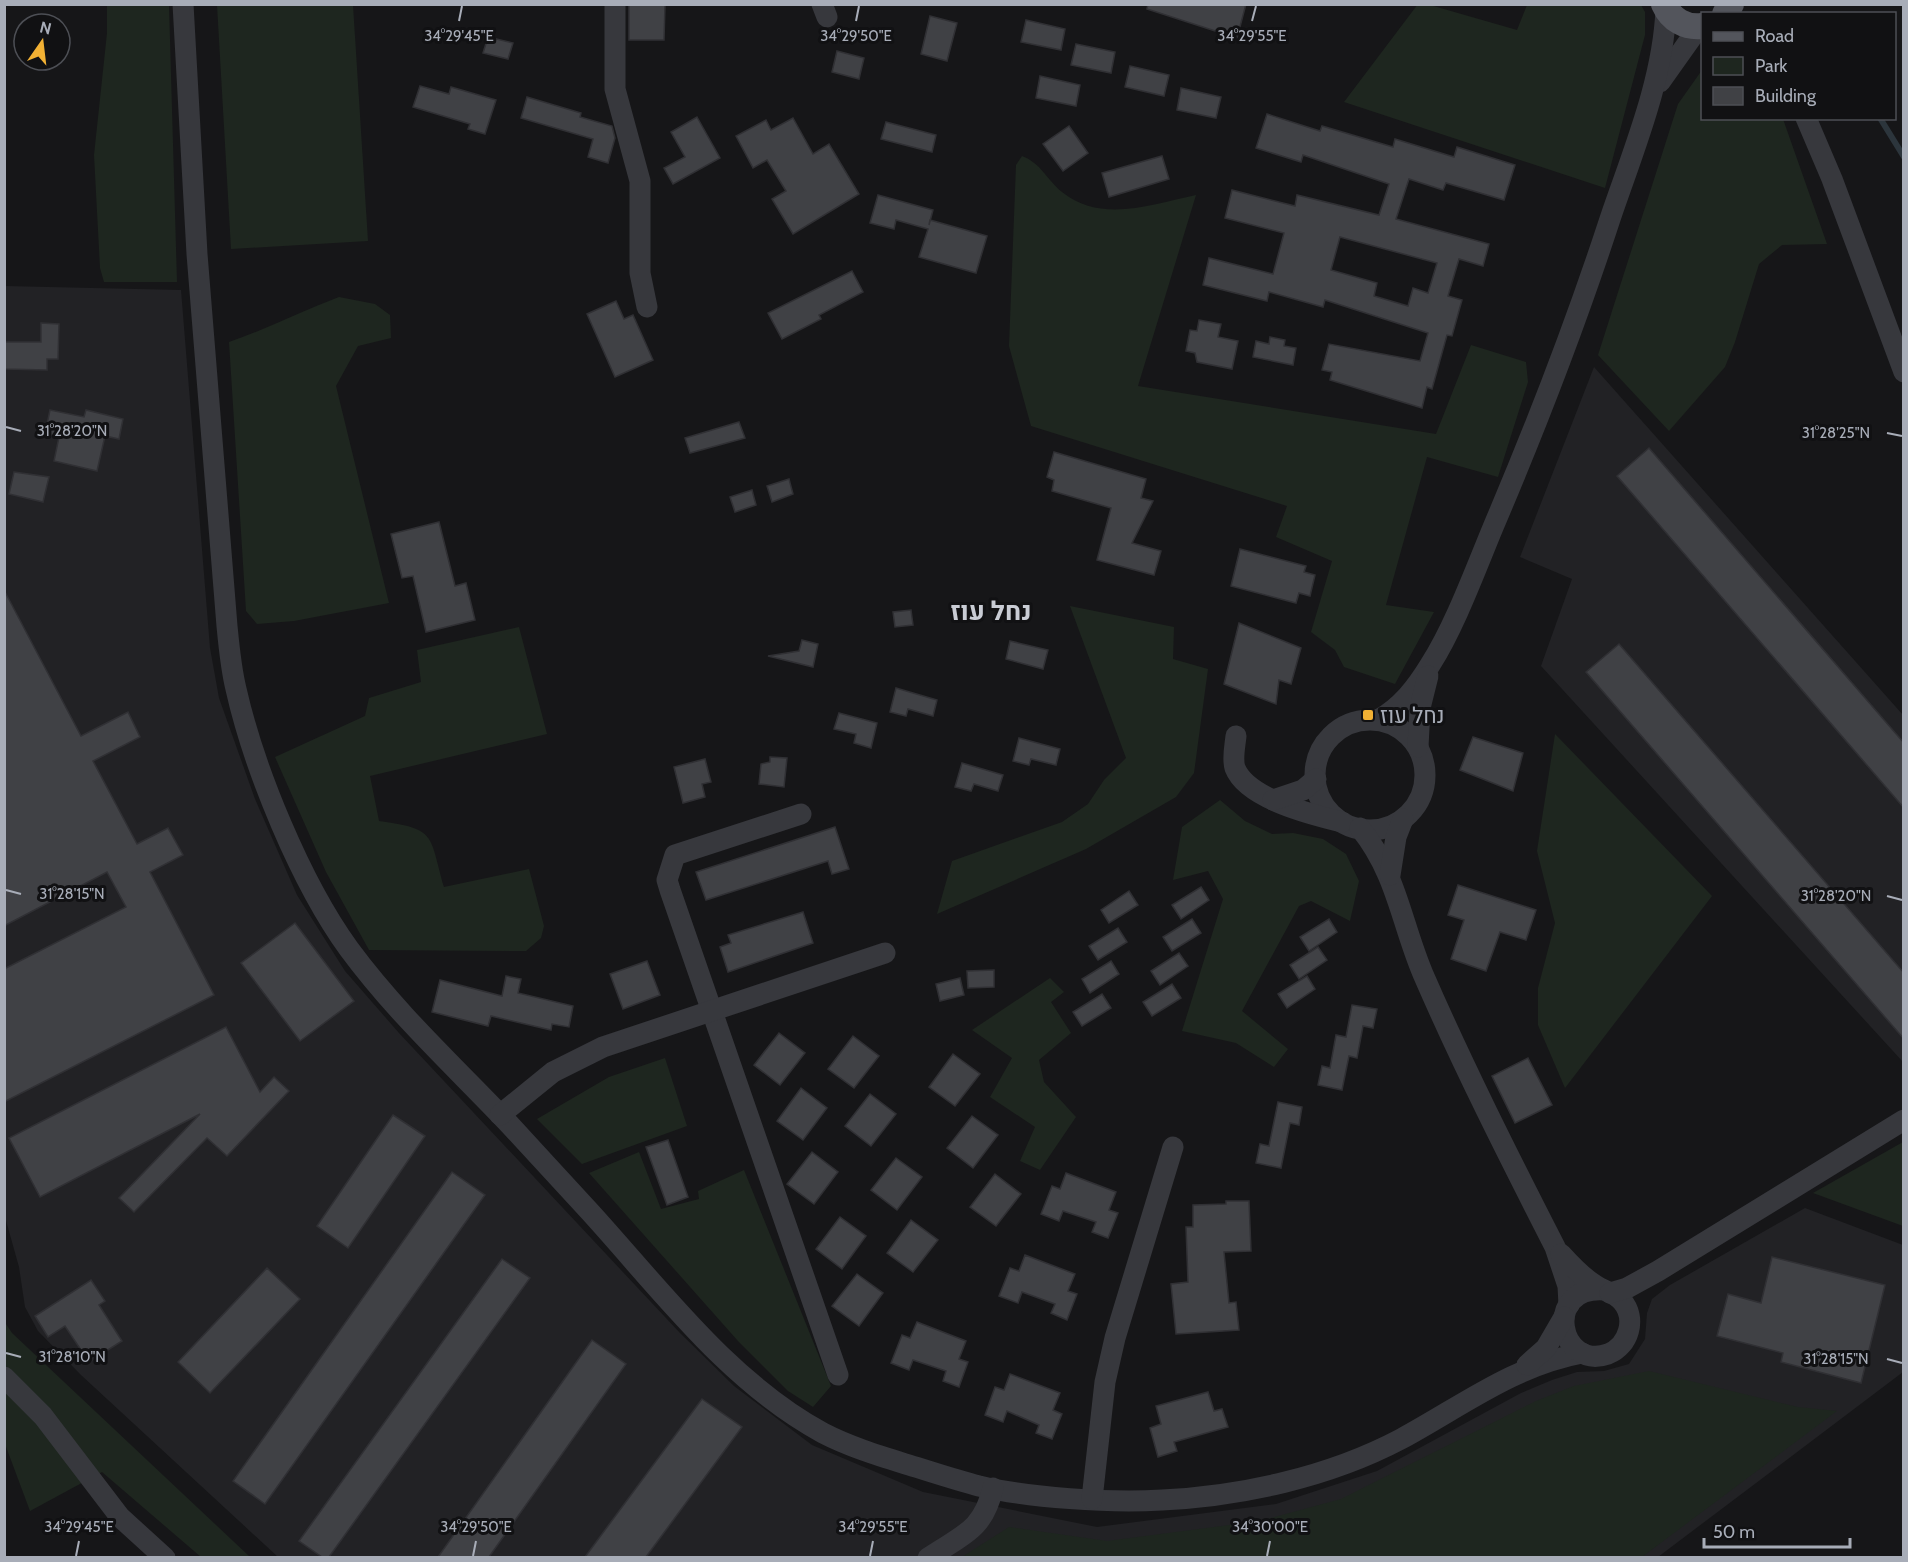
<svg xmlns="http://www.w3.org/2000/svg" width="1908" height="1562" font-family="Cabin,Heebo,sans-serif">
  <rect width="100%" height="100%" fill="#161618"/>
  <!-- built -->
  <g fill="#222225">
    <path d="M5 286 181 290 210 648 219 698 255 799 297 895 345 971 399 1033 680 1333 734 1386 812 1445 923 1492 1097 1527 1276 1504 1377 1471 1521 1393 1552 1380 1577 1372 1604 1371 1629 1364 1645 1339 1647 1313 1652 1299 1670 1285 1805 1208 1903 1245V1372L1658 1557H278L81 1375 38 1331 25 1307 19 1267 5 1217Z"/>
    <path d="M1594 367 1903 715V1062L1541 666 1572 579 1520 557Z"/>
  </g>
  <!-- green -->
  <g fill="#1e261f">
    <path d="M1418 4 1430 5 1517 30 1527 5H1641L1645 12V35L1605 188 1344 102Z"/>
    <path d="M107 5H169L177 282H104L100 268 94 155 107 33Z"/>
    <path d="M217 5H353L368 241 231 249Z"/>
    <path d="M1702 70V118L1783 119 1827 244 1782 245 1759 264 1735 342 1725 367 1669 431 1598 355 1678 104Z"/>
    <path d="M1022 156C1041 163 1047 180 1062 192 1102 224 1152 204 1196 195L1138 386 1436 434 1471 345 1526 362 1528 382 1498 477 1427 457 1386 605 1434 612 1395 684 1344 667 1335 650 1311 632 1332 561 1276 537 1287 506 1031 426 1009 346 1016 165Z"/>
    <path d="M339 297 375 304 390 315 391 338 358 346 336 386 389 603 294 621 257 624 246 611 229 342C267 329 302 311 339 297Z"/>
    <path d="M1070 606 1174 627 1173 659 1208 669 1194 773 1176 797 1086 849 937 914 952 861 1062 822 1088 804 1104 780 1126 758Z"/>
    <path d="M519 627 547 734 370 776 379 821C437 829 429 834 444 887L529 869 544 926 541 938 526 951 369 950 326 872 275 757 365 716 369 698 421 682 417 650Z"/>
    <path d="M1555 734 1712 896 1565 1088 1538 1025V988L1555 923 1537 851Z"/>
    <path d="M1220 800 1245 821 1272 834 1293 833 1323 839 1346 854 1359 881 1350 921 1311 901 1299 906 1242 1011 1288 1049 1274 1067 1236 1043 1182 1031 1223 899 1208 871 1173 880 1182 827Z"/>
    <path d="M1050 978 1064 992 1051 1002 1071 1033 1039 1060 1044 1082 1076 1117 1040 1170 1020 1161 1035 1127 990 1097 1012 1058 972 1030Z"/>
    <path d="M665 1058 687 1126 582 1164 537 1119 609 1077Z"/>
    <path d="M1903 1142V1226L1813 1193Z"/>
    <path d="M639 1152 661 1209 699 1199 698 1191 744 1170 831 1386 813 1407 788 1391 738 1341 589 1173Z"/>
    <path d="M4 1321 12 1333 250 1557H201L102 1472 30 1511 5 1444Z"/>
    <path d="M1649 1371 1798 1407 1837 1411 1642 1557H962L1009 1527 1107 1541 1260 1521 1341 1499 1536 1401 1574 1386Z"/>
  </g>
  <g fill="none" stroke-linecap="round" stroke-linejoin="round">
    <!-- stream -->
    <path stroke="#2c353c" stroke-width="6" d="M1880 118 1904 157"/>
  </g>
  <!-- building -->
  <g fill="#404145" stroke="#303034" stroke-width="1.5" fill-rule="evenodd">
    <path d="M1148 4H1246L1237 38 1147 9Z"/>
    <path d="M629 5H665L664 40H629Z"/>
    <path d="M930 16 957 23 947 61 921 54Z"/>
    <path d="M1026 20 1065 29 1061 50 1021 42Z"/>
    <path d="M488 37 513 43 508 59 483 53Z"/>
    <path d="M1076 44 1115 52 1111 73 1071 65Z"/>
    <path d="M837 51 864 58 859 79 832 72Z"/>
    <path d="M1130 66 1169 75 1164 96 1125 87Z"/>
    <path d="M1040 76 1080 85 1076 106 1036 98Z"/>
    <path d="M420 86 449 94 451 87 496 100 485 134 468 129 470 124 413 107Z"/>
    <path d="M1181 88 1221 97 1216 118 1177 110Z"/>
    <path d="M527 97 581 113 580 117 612 126 615 138 608 163 588 157 593 139 521 118Z"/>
    <path d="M1267 114 1320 131 1322 126 1393 147 1395 139 1454 157 1457 147 1515 165 1504 200 1446 183 1443 190 1409 179 1396 219 1489 244 1483 266 1459 259 1448 296 1462 300 1452 336 1447 335 1432 389 1427 387 1422 408 1330 380 1332 372 1322 370 1329 344 1420 361 1428 333 1325 300 1323 307 1269 292 1267 301 1203 285 1209 258 1273 274 1284 233 1225 218 1232 190 1295 206 1297 195 1379 215 1389 184 1303 155 1301 162 1256 148ZM1340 237 1437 263 1428 293 1413 288 1408 306 1374 296 1377 283 1331 270Z"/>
    <path d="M697 117 720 158 673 184 664 168 685 157 671 132Z"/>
    <path d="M793 118 813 154 829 144 859 194 793 234 772 199 786 191 767 160 753 168 736 136 766 120 771 130Z"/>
    <path d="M886 122 936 135 932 152 881 139Z"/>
    <path d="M1069 126 1088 153 1063 171 1043 144Z"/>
    <path d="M1162 156 1169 179 1109 197 1102 173Z"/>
    <path d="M878 195 933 210 929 225 930 220 987 236 976 273 919 257 928 229 896 220 894 229 870 223Z"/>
    <path d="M852 271 863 292 819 315 821 319 782 339 768 313Z"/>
    <path d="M616 301 624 319 633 315 653 360 615 377 587 314Z"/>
    <path d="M1199 320 1221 324 1218 337 1238 341 1232 369 1197 362 1195 353 1186 351 1190 330 1197 331Z"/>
    <path d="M41 323 59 324 58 359H47V370L4 369V342H41Z"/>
    <path d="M1270 337 1285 340 1284 346 1296 348 1293 365 1253 357 1256 341 1269 344Z"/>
    <path d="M50 410 84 417 86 410 123 419 119 439 105 436 97 471 54 461 59 437 45 434Z"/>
    <path d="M739 422 745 438 690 453 685 438Z"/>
    <path d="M1649 448 1904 743V808L1617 476Z"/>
    <path d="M1054 452 1146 479 1141 498 1153 501 1132 543 1161 551 1154 575 1097 560 1111 508 1052 491 1054 480 1047 477Z"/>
    <path d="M14 472 49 477 43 502 9 494Z"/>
    <path d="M789 479 793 494 772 502 767 486Z"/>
    <path d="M752 490 756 505 735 512 730 497Z"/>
    <path d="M439 522 455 586 466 583 475 620 426 632 413 576 402 578 391 534Z"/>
    <path d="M1240 549 1306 566 1304 572 1315 575 1310 596 1299 593 1296 603 1231 586Z"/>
    <path d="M4 590 81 736 128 712 140 737 93 761 137 844 168 828 183 855 150 872 214 995 4 1102V969L126 907 107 872 4 926Z"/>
    <path d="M911 610 913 625 895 627 893 612Z"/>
    <path d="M1239 623 1301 648 1291 684 1279 680 1276 704 1224 684Z"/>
    <path d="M802 640 818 644 813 667 768 656 799 651Z"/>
    <path d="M1010 641 1048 650 1043 669 1006 659Z"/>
    <path d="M1619 644 1904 973V1039L1586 672Z"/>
    <path d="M896 688 937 700 933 716 908 709 906 716 890 712Z"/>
    <path d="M839 713 877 723 871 748 854 743 856 734 834 729Z"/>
    <path d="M1473 737 1523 753 1513 791 1460 770Z"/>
    <path d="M1019 738 1060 749 1056 765 1031 759 1029 765 1013 761Z"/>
    <path d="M770 757 787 758 784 787 759 784 761 764 770 762Z"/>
    <path d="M705 759 711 782 702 784 705 797 683 803 674 767Z"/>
    <path d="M962 763 1003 775 998 791 974 784 971 791 955 787Z"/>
    <path d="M835 827 849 869 832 874 828 861 706 900 696 872Z"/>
    <path d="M1458 885 1536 910 1526 940 1500 932 1486 971 1451 959 1464 920 1448 915Z"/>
    <path d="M1201 887 1209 900 1181 919 1172 905Z"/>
    <path d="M1129 891 1138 905 1109 923 1101 910Z"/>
    <path d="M803 912 813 943 728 972 720 947 731 943 728 935Z"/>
    <path d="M1192 919 1201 933 1172 951 1163 937Z"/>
    <path d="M1329 919 1337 932 1309 951 1300 937Z"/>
    <path d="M295 923 354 1001 300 1041 241 963Z"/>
    <path d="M1118 928 1127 942 1098 960 1089 946Z"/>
    <path d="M1318 947 1327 960 1299 979 1290 965Z"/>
    <path d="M1179 953 1188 966 1160 985 1151 971Z"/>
    <path d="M647 961 660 995 623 1009 610 974Z"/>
    <path d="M1111 961 1119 974 1090 993 1082 979Z"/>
    <path d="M994 970V987L968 988 967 971Z"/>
    <path d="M506 976 521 979 518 993 573 1006 569 1027 552 1024 551 1030 491 1016 488 1026 432 1012 440 980 502 996Z"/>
    <path d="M1307 976 1315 989 1287 1008 1278 994Z"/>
    <path d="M960 978 964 995 940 1001 936 984Z"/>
    <path d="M1172 984 1181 998 1152 1016 1143 1002Z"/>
    <path d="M1102 994 1111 1008 1082 1026 1073 1012Z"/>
    <path d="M1352 1005 1377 1009 1373 1028 1363 1026 1357 1058 1349 1056 1342 1090 1318 1085 1322 1066 1330 1068 1336 1035 1346 1037Z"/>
    <path d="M226 1027 260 1092 274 1077 289 1091 227 1156 207 1138 134 1212 119 1198 200 1114 40 1197 9 1138Z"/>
    <path d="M779 1033 805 1053 780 1085 754 1065Z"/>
    <path d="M853 1036 879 1056 854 1088 828 1069Z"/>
    <path d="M953 1054 980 1074 955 1106 929 1087Z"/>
    <path d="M1528 1058 1552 1105 1515 1123 1492 1076Z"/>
    <path d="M801 1088 827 1108 803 1140 777 1121Z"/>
    <path d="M870 1094 896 1114 871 1146 845 1126Z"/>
    <path d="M1278 1102 1302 1107 1299 1125 1290 1123 1281 1168 1256 1163 1260 1144 1269 1146Z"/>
    <path d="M393 1115 425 1136 348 1248 317 1226Z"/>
    <path d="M972 1116 998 1135 973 1168 947 1148Z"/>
    <path d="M668 1140 688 1197 667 1205 646 1147Z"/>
    <path d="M812 1152 838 1172 814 1204 787 1184Z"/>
    <path d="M896 1158 922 1177 897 1210 871 1190Z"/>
    <path d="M452 1172 485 1195 265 1504 233 1481Z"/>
    <path d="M1066 1173 1116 1192 1109 1210 1118 1213 1108 1238 1092 1232 1096 1222 1063 1211 1059 1221 1041 1214 1052 1186 1060 1189Z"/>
    <path d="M995 1174 1021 1194 996 1226 970 1207Z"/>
    <path d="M1226 1201H1249L1251 1251 1224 1252 1229 1303 1236 1302 1239 1330 1176 1334 1171 1284 1188 1282 1186 1227H1193V1205L1226 1204Z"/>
    <path d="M840 1217 866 1236 842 1269 816 1249Z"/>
    <path d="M911 1220 938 1240 913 1272 887 1253Z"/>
    <path d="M1025 1255 1075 1274 1068 1291 1077 1294 1067 1320 1051 1313 1055 1304 1022 1292 1018 1303 999 1296 1010 1268 1019 1271Z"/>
    <path d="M1772 1257 1885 1285 1861 1383 1781 1362 1783 1353 1717 1336 1728 1294 1761 1303Z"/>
    <path d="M502 1259 530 1278 329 1557H322L299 1541Z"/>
    <path d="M267 1268 300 1299 210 1393 178 1362Z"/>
    <path d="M857 1274 883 1293 859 1326 832 1306Z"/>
    <path d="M91 1280 105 1301 99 1305 122 1341 89 1362 65 1326 48 1337 35 1316Z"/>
    <path d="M917 1322 966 1341 959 1359 968 1362 959 1387 943 1381 946 1371 913 1360 909 1370 891 1363 902 1335 910 1338Z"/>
    <path d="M592 1340 626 1364 489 1557H438Z"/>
    <path d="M1010 1374 1060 1393 1053 1410 1062 1414 1052 1439 1036 1433 1039 1425 1007 1411 1003 1422 985 1415 995 1387 1004 1390Z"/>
    <path d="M1208 1392 1214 1411 1222 1409 1228 1427 1174 1442 1177 1451 1158 1457 1150 1428 1161 1424 1156 1406Z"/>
    <path d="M702 1399 742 1427 646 1557H585Z"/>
  </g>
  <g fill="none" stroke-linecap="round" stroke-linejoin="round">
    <!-- minor -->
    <g stroke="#37383d" stroke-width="21">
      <path d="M183 4 197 254 227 626C229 647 231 669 236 689 254 769 301 883 349 949 397 1014 455 1067 510 1125 537 1154 564 1184 591 1213 661 1290 729 1382 823 1433 850 1447 880 1456 909 1465 932 1472 956 1480 979 1486 1030 1498 1109 1503 1162 1500 1242 1496 1329 1477 1401 1439 1462 1406 1513 1366 1582 1353"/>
      <path d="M615 4V89L640 181V273L647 307"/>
      <path d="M822 4 827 17"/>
      <path d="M1660 82 1699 27"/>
      <path d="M1806 118 1832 179 1904 372"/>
      <path d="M1378 720C1401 707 1416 688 1430 665 1455 626 1476 568 1494 525 1537 424 1576 323 1610 219 1633 151 1663 81 1666 9"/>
      <circle cx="1370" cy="775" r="55"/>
      <path d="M1236 736C1235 746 1232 759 1235 768 1247 799 1313 815 1342 822"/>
      <path d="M1418 747 1420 708 1428 676"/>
      <path d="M1273 800 1303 790 1316 779"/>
      <path d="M801 814 675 855 667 880 670 890 838 1375"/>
      <path d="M1360 828C1397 874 1401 922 1423 974 1463 1066 1509 1157 1555 1247L1568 1286 1569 1305"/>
      <path d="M1390 875 1396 837 1403 819"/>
      <path d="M500 1115 553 1072 603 1047 885 953"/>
      <path d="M1561 1254C1571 1265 1582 1277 1595 1285 1604 1291 1615 1293 1622 1301 1637 1318 1629 1346 1608 1354 1559 1371 1542 1286 1604 1290"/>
      <path d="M1610 1293 1627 1288 1658 1271 1904 1120"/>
      <path d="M1527 1365 1546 1348 1564 1317"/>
      <path d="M4 1377 43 1416 120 1517 165 1558"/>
      <path d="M1092 1499 1105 1382 1115 1338 1173 1147"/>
      <path d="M928 1558C962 1535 983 1531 993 1488"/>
    </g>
    <!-- major -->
    <g stroke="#53555c" stroke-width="26">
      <path d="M1664 4C1671 20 1686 28 1702 26"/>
      <path d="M1725 14 1731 4"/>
    </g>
  </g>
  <!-- ticks -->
  <path fill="none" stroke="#a8adb8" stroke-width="2" d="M459 21 462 6M856 21 859 6M1252 21 1256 6M6 427 21 431M1887 433 1902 436M6 890 21 894M1887 896 1902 900M6 1353 21 1357M1887 1359 1902 1363M76 1556 79 1541M473 1556 476 1541M870 1556 873 1541M1267 1556 1270 1541"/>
  <!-- markers -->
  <rect fill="#f2b134" stroke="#111113" stroke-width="2" x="1362" y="709" width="12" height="12" rx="3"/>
  <g text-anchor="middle" stroke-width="6" stroke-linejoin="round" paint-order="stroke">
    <!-- poi labels -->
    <g font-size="22" fill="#a8adb8" stroke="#111113" text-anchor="start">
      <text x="1380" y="723">נחל עוז</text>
    </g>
    <!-- quarter labels -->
    <g font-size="26" font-weight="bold" fill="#c9ccd4" stroke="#111113">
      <text x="991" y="620">נחל עוז</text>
    </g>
  </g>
  <g font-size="15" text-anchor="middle" fill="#a8adb8" stroke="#111113" stroke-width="6" stroke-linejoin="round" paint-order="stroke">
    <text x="459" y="41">34°29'45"E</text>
    <text x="856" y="41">34°29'50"E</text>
    <text x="1252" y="41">34°29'55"E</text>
    <text x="72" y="436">31°28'20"N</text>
    <text x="1836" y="438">31°28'25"N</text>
    <text x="72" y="899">31°28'15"N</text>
    <text x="1836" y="901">31°28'20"N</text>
    <text x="72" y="1362">31°28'10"N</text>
    <text x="1836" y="1364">31°28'15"N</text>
    <text x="79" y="1532">34°29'45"E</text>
    <text x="476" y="1532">34°29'50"E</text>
    <text x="873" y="1532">34°29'55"E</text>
    <text x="1270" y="1532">34°30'00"E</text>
  </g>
  <!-- border -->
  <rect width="1908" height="1562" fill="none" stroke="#a8adb8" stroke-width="12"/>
  <!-- legend -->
  <rect x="1701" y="12" width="195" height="108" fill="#111113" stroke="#4d4f55" stroke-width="1.5"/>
  <rect x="1713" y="32" width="30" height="9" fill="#53555c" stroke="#4d4f55" stroke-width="1.5"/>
  <text x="1755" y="42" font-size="18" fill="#a8adb8">Road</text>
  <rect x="1713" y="57" width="30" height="18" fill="#1e261f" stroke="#4d4f55" stroke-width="1.5"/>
  <text x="1755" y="72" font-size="18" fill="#a8adb8">Park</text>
  <rect x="1713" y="87" width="30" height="18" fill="#404145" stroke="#4d4f55" stroke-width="1.5"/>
  <text x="1755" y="102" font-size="18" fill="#a8adb8">Building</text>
  <!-- north arrow -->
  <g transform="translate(42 42) rotate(14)"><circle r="28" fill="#111113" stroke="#4d4f55" stroke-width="1.5"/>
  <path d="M0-4.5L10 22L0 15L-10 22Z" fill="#f2b134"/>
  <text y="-9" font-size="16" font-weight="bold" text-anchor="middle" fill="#a8adb8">N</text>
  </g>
  <!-- scale -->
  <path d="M1704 1538v9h146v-9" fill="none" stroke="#a8adb8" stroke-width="3"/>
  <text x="1713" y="1538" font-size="18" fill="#a8adb8" stroke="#111113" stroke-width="4.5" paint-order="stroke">50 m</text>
</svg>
